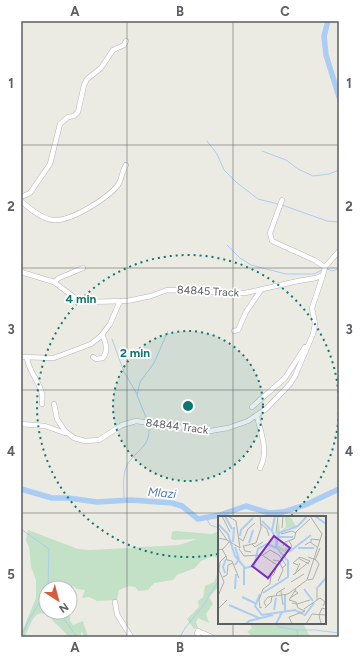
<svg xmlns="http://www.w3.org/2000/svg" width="360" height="658" font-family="Figtree,sans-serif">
  <rect width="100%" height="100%" fill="#ecebe3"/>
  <!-- green -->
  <g fill="#c2e1c6">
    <path d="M28 530 78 549 90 550 179 545 197 539 174 540 171 539 172 532 175 531 212 534 219 531V586L209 597 213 604 206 614 209 623 198 618 196 622 198 628 194 629 187 619 199 607 198 601 203 597 205 586 214 582 218 572 219 559 213 556 201 561 195 568 177 575 173 580 154 583 148 590 138 591 135 587 129 586 119 590 117 600 97 601 89 597 82 598 85 590 77 589 73 586 63 588H46V612H70V621L73 625 83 621 88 637H84L82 631 80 637H69C65 632 60 628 55 623 38 602 32 619 25 637H21V631L24 627 36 598V580L31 567 29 547 26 540Z"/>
    <path d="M249 623H303L310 637H253L247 632 252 628Z"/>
  </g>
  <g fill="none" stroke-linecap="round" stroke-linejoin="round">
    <!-- stream -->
    <g stroke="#abcdf4" stroke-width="1">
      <path d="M207 141 217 154 224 170 236 182 258 199 278 204"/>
      <path d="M262 151 286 160 298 169 313 176 329 174 339 170"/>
      <path d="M282 205 327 221 339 222"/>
      <path d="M227 245 240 258 251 265 286 274H314L322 270"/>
      <path d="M327 269 332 271 339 269"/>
      <path d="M112 339 124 372 137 394"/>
      <path d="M147 420 137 395 140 382 154 363 168 331"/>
      <path d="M124 500C124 490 122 475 127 465 137 449 151 447 149 425"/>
      <path d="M206 517 210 525 219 528"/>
      <path d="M21 529 49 549 48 588"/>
      <path d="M59 612 77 637"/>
      <path d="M274 623 279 627 297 630 298 637"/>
      <path d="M297 630H315L339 633"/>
      <path d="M21 637 29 620 46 591"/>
      <path d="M180 637 185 628 203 606 219 580"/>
    </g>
    <!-- river -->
    <g stroke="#abcdf4" stroke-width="5.5">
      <path d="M328 21 324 36 326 55 339 97"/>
      <path d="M21 489 52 498H68L97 502 131 500 172 503 182 506 198 519 220 515 246 506 269 513 283 512 305 505 339 489"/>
    </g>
    <!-- minor casing -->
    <g stroke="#b4b5b9" stroke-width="5.5">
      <g id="minor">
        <path d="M21 197 30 193 50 164 60 124 68 117 74 116 78 112 84 85 87 79 101 68 113 50 124 45 126 41"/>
        <path d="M282 200 270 233 272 241 314 260 325 267"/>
        <path d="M21 201C30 209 44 221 56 220 73 220 108 198 118 185 122 179 122 171 126 165"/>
        <path d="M21 272 54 282 79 301 85 302 127 301 151 296 167 290 245 293 298 281 316 278 323 275 325 267 339 251"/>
        <path d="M54 282 59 278 83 268"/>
        <path d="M234 331 238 330 246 312 261 290"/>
        <path d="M21 357 54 358 91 344 101 336 110 324 120 301"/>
        <path d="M93 357 96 359 103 358C108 351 106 342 102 335"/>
        <path d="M27 358C29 372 39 381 42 394 43 397 42 401 42 404"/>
        <path d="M54 404 57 419 65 431 74 438 85 441 99 440 122 425 136 421 210 431 228 428 248 421 266 409 290 384 295 376 313 334 315 324 312 308 323 275"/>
        <path d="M252 407 285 378 305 347"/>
        <path d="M257 416C261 434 269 451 260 468"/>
        <path d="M21 424 45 426 65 433"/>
        <path d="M115 602 117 614 131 637"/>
        <path d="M199 637 197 633 198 631 212 637"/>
      </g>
    </g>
    <!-- minor -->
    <use href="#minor" stroke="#fff" stroke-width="4.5"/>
  </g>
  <!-- grid -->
  <path fill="none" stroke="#5b5e62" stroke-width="1" stroke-opacity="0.55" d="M127 21V637M233 21V517M21 145H339M21 268H339M21 390H339M21 513H339M233 623V637"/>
  <!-- distance rings -->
  <circle cx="188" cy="406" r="75" fill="#0f766e" fill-opacity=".12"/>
  <g fill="none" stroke="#0f766e" stroke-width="2" stroke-dasharray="2 4">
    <circle cx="188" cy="406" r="75"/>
    <path d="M339 407A151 151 0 0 1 291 516M218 554A151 151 0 1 1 339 405"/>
  </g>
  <g text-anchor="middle" stroke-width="3.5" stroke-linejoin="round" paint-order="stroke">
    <!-- street labels -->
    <g font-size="11" fill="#5b5e62" stroke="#fff">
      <text transform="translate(208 291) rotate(3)" y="4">84845 Track</text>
      <text transform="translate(177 426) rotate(7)" y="4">84844 Track</text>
    </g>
    <!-- water labels -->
    <g font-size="12" font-style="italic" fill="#5177b4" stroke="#fff">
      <text transform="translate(162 493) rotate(5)" y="4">Mlazi</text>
    </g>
  </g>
  <!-- overview -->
  <g transform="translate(218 516)">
    <rect width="108" height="108" fill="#ecebe3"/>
    <path d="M67 0 73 2 78 10 82 9 77 13 75 11 69 12 60 19 68 22 59 21 60 28 62 27 59 29 67 33 68 27 70 26 69 32H71L67 37 57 30V23L61 5 62 16 68 11Z" fill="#c2e1c6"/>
    <path fill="none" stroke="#abcdf4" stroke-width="2" d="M7 0 14 13M57 0 54 15 58 23M97 0 108 8M44 5 53 14M0 8 10 18 17 40 27 52 36 50 40 33 49 28 59 32 70 45V61L45 77M22 20 23 14 35 2M59 21H75M15 26 16 11M31 27 35 14M58 31 61 17 80 10 89 0M80 32H96M71 36 93 19M17 49 21 43 17 31M7 57 5 51 8 43M26 69V51M100 71 108 62M17 73 18 58M86 73 95 85M42 78 37 90 44 99 77 94 87 99 96 87M67 79V96M24 81 37 87M11 89 41 102M56 94 58 82M28 108 31 105 55 99M58 108 64 96"/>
    <path fill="none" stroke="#aeafab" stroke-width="1" d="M4 0 12 16M42 7 49 13 51 20M0 11 9 24M64 12 65 0M58 17 60 0M63 18 74 15 78 17M0 22 9 24 22 32 18 5 10 0M21 22 25 25 30 13 37 7M93 26V23L102 24M34 28 37 31 45 26M25 29 27 35 33 36M87 29 92 26 99 31M26 30 38 27 43 12 42 0M65 30 67 26 76 23 78 16 92 3M21 33 26 40 44 39M0 34 5 33 11 26M69 37 74 30 71 25M44 39 59 49 56 58 49 64M45 39 52 34 61 39 68 49 64 52M8 40 9 44 14 45 21 62M80 42 91 48M55 44 61 45 65 54 60 65M97 44 102 32M77 58 82 47M75 59 92 45 82 41 75 47 80 49M5 61 9 59 10 49 15 47M90 64 95 63 101 48 98 44 90 41M73 66 86 58M63 75 65 89M0 80 6 66 1 54 2 46 8 40 4 33M58 80 59 77 67 72M72 82 80 77 77 75M99 84V71M74 87 79 88 92 84M48 90 46 86 50 81 70 78 89 64 104 18 92 0M44 91 42 92 41 84 45 73 52 68 53 60M47 92 53 86 54 80M0 93 9 84M86 93 102 82 107 86 105 90M74 108 71 101 87 95 80 92 78 86 71 84 78 73M88 108 94 98 108 99M103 108 101 99 104 92 107 93"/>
    <path fill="#7b2cbf" fill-opacity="0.15" stroke="#7b2cbf" stroke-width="2" d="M56 20 72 32 50 62 34 50Z"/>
    <rect width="108" height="108" fill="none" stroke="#5b5e62" stroke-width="2"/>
  </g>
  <circle cx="188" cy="406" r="6" fill="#0f766e" stroke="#fff" stroke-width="2"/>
  <g font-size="12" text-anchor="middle" font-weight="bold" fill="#0f766e" stroke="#fff" stroke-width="3.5" stroke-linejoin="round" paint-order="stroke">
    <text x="81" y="303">4 min</text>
    <text x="135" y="357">2 min</text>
  </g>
  <!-- border -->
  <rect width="360" height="658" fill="none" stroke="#ffffff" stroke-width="44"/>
  <!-- north arrow -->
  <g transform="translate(58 600) rotate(144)"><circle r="19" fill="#ffffff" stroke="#bdbfc0"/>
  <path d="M0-3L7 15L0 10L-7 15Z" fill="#d45c41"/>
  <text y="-6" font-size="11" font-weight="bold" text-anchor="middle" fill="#5b5e62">N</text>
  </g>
  <rect x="22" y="22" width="316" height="614" fill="none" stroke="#5b5e62" stroke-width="1.5"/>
  <g font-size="13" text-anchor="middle" font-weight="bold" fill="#5b5e62">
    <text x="75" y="16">A</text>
    <text x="180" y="16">B</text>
    <text x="285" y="16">C</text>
    <text x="11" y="88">1</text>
    <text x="349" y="88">1</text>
    <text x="11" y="211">2</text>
    <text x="349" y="211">2</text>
    <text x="11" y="334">3</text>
    <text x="349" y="334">3</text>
    <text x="11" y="456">4</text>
    <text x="349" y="456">4</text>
    <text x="11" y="579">5</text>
    <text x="349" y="579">5</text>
    <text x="75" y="652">A</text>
    <text x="180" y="652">B</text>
    <text x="285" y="652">C</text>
  </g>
</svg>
